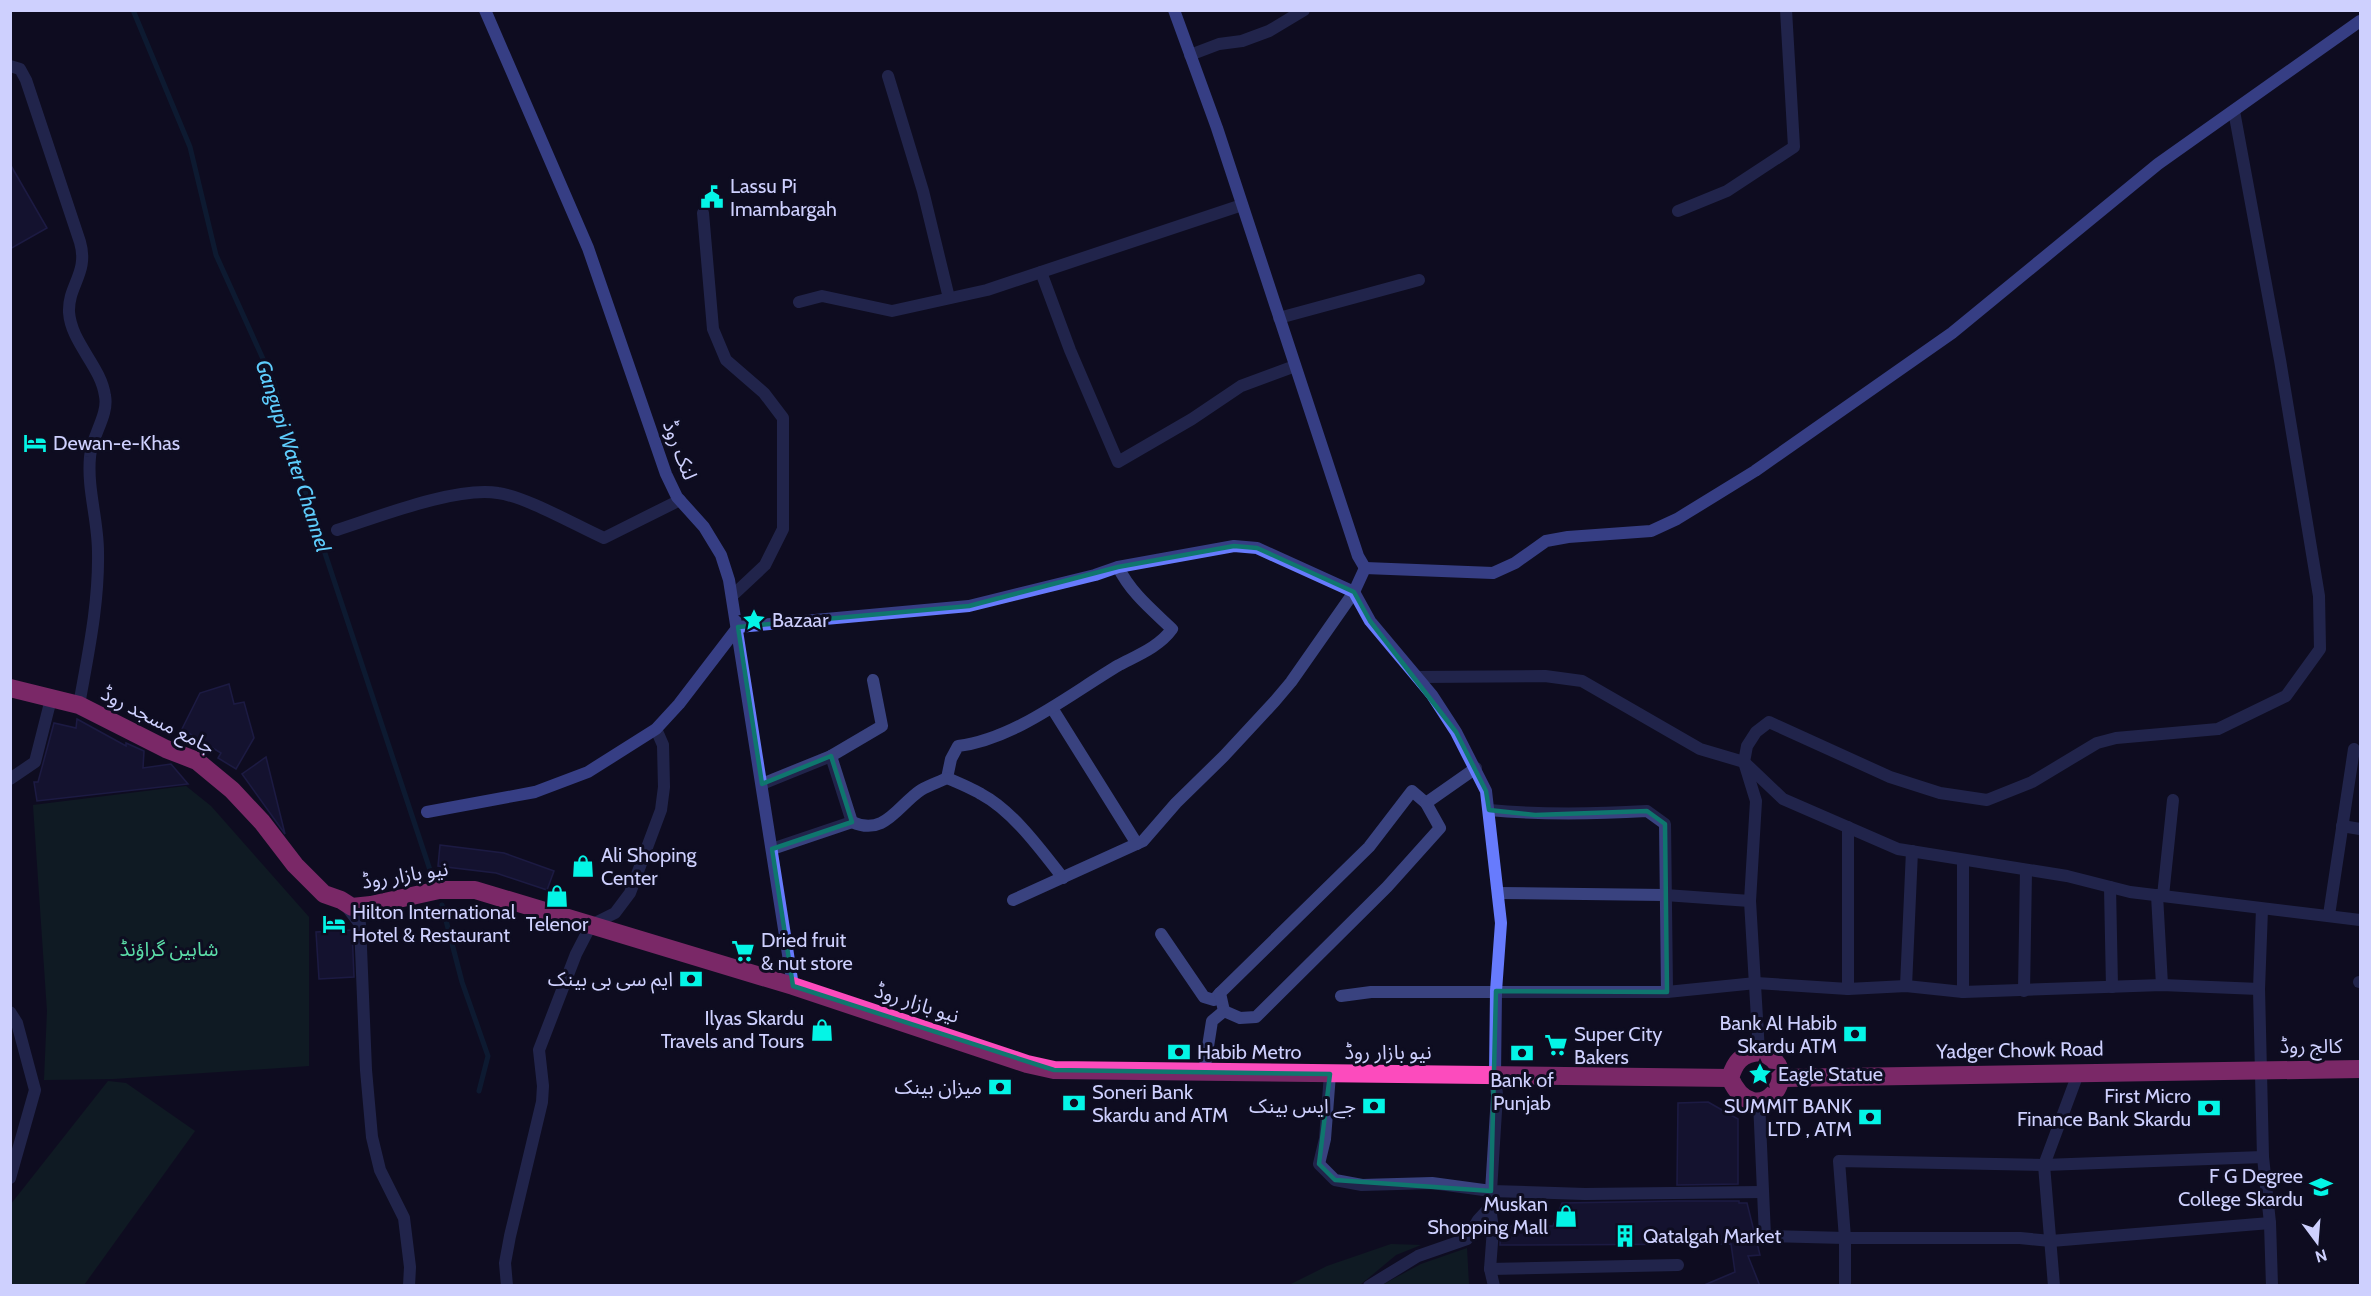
<svg xmlns="http://www.w3.org/2000/svg" width="2371" height="1296" font-family="Cabin,'Noto Sans Arabic',sans-serif">
  <rect width="100%" height="100%" fill="#0e0d21"/>
  <!-- green -->
  <g fill="#112b26">
    <path d="M186 786 211 806 309 917V1066L113 1079 44 1080 47 1011 33 805Z"/>
    <path d="M108 1081 126 1083 195 1131 84 1285H11V1204Z"/>
    <path d="M1391 1244 1421 1245 1396 1255 1360 1285H1289L1327 1266Z"/>
    <path d="M1467 1248 1469 1285 1380 1286 1421 1264Z"/>
  </g>
  <g fill="none" stroke-linecap="round" stroke-linejoin="round">
    <!-- stream -->
    <g stroke="#0d2c45" stroke-width="5">
      <path d="M133 10 190 147 216 255 273 381 312 514 431 873"/>
      <path d="M442 905 462 982 488 1056 479 1091"/>
    </g>
  </g>
  <!-- building -->
  <g fill="#1b1a41" stroke="#2e2c6d" stroke-width="1.5">
    <path d="M10 164 47 228 10 249Z"/>
    <path d="M229 684 234 704 244 702 254 738 236 769 218 758 221 753 182 729 200 693Z"/>
    <path d="M77 719 126 746V743L144 751 143 768 171 764 188 784 37 801 34 782H38L54 723 76 728Z"/>
    <path d="M266 757 285 834 242 774Z"/>
    <path d="M440 845 504 853 554 871 547 890 496 873 438 866Z"/>
    <path d="M352 930 354 977 319 979 316 932Z"/>
    <path d="M1708 1102 1738 1119V1184L1677 1185 1678 1103Z"/>
    <path d="M1677 1201H1739V1203H1747L1760 1255 1748 1256 1760 1286H1702L1735 1272 1731 1244 1500 1245 1501 1226H1553L1562 1203Z"/>
  </g>
  <g fill="none" stroke-linecap="round" stroke-linejoin="round">
    <!-- street -->
    <g stroke="#39427f" stroke-width="12">
      <path d="M1190 55 1219 44 1242 41 1269 31 1304 10"/>
      <path d="M10 66 20 69 26 80 80 242C89 273 68 285 69 312 71 343 101 366 105 396 109 415 91 437 90 457 87 489 98 520 98 552 99 604 88 654 79 705"/>
      <path d="M888 76 923 191 949 298"/>
      <path d="M1678 211 1727 191 1794 147 1786 10"/>
      <path d="M703 213 713 329 726 360 764 393 783 418V529L765 565 732 596"/>
      <path d="M1041 272 1070 350 1118 462 1192 419 1241 386 1295 366"/>
      <path d="M799 302 822 296 892 311 987 290 1242 205"/>
      <path d="M1279 318 1419 280"/>
      <path d="M337 530C378 517 456 486 498 493 527 497 575 525 604 538L680 500"/>
      <path d="M1418 677 1545 676 1582 681 1700 749 1744 762 1783 799 1898 849 2067 876 2130 892 2360 920"/>
      <path d="M1052 708 1137 844"/>
      <path d="M831 756 882 726 873 680"/>
      <path d="M947 778 951 759 958 746C1015 739 1070 694 1119 665 1138 655 1159 647 1172 629 1151 609 1131 593 1118 567"/>
      <path d="M10 779 35 762 51 699"/>
      <path d="M762 784 831 756 852 822 772 849"/>
      <path d="M1489 810C1542 815 1594 814 1647 811L1665 824 1667 992"/>
      <path d="M852 822C885 837 898 805 921 790 929 785 939 782 947 778 959 783 971 788 981 794 1013 811 1041 850 1063 878"/>
      <path d="M2342 826 2360 829"/>
      <path d="M2110 887 2112 987"/>
      <path d="M1498 893 1665 895 1750 901"/>
      <path d="M2157 895 2162 985"/>
      <path d="M2163 896 2173 800"/>
      <path d="M1013 900 1143 841 1176 803 1224 756 1275 701 1291 682 1354 592"/>
      <path d="M344 903 360 924 366 1070 372 1137 380 1170 404 1218 410 1267 409 1286"/>
      <path d="M2262 909 2259 989 2263 1157 2270 1223 2272 1286"/>
      <path d="M2329 915 2354 749"/>
      <path d="M1161 934 1204 997 1214 1000 1220 993"/>
      <path d="M2359 982H2360"/>
      <path d="M1906 986 1912 851"/>
      <path d="M1848 989V827"/>
      <path d="M2024 991 2026 870"/>
      <path d="M1963 992V861"/>
      <path d="M1341 996 1371 992H1667L1756 983 1848 989 1906 986 1963 992 2162 985 2259 989"/>
      <path d="M1224 1011 1220 993 1369 847 1412 791 1426 803"/>
      <path d="M10 1012 17 1023 35 1090 10 1178"/>
      <path d="M1759 1052 1750 901 1756 801 1744 762 1747 746 1756 732 1769 722 1890 777 1940 793 1987 800 2032 782 2097 743 2116 738 2218 729 2286 696 2320 649 2319 596 2280 360 2234 111"/>
      <path d="M1204 1072 1212 1021 1224 1011 1240 1018 1256 1017 1387 887 1440 828 1426 803 1476 768"/>
      <path d="M1330 1074 1325 1139 1319 1164 1335 1180 1362 1185 1432 1183 1491 1191 1585 1194 1762 1192"/>
      <path d="M1759 1101 1765 1236 1845 1238H2020L2051 1241 2270 1223"/>
      <path d="M1490 1269 1678 1265"/>
      <path d="M507 1286 505 1263 510 1236 542 1102 543 1086 539 1050 576 954 591 925 615 913 630 893 661 810 664 787 663 745 656 729"/>
      <path d="M1369 1286 1418 1256 1467 1239 1478 1220 1490 1207"/>
      <path d="M1494 1286 1490 1269 1493 1229 1490 1207 1497 1095 1495 1075"/>
      <path d="M1845 1286V1238L1839 1161 2044 1165 2263 1157"/>
      <path d="M2054 1286 2044 1165 2079 1071"/>
    </g>
    <!-- secondary -->
    <g stroke="#677bfd" stroke-width="12">
      <path d="M485 10 588 248 666 474 677 497 704 527 721 555 729 580 793 986"/>
      <path d="M1174 10 1217 128 1358 556 1365 568"/>
      <path d="M1365 568 1493 573 1515 563 1546 541 1568 537 1651 531 1677 519 1755 471 1952 333 2158 164 2360 21"/>
      <path d="M1354 592 1365 568"/>
      <path d="M427 812 535 792 588 772 656 729 679 704 738 627 969 606 1095 575 1118 567 1234 546 1257 548 1354 592 1370 621 1432 695 1456 732 1486 791 1501 923 1496 991 1495 1075"/>
    </g>
    <!-- highway -->
    <g stroke="#fc4bbd" stroke-width="18">
      <path d="M10 688 79 705 166 749 197 761 232 790 262 822 295 865 324 894 341 900 352 907 371 905 439 890H475L793 986 1027 1064 1054 1070 1730 1078"/>
      <path d="M1759 1052C1811 1068 1756 1137 1730 1078 1735 1062 1741 1054 1759 1052Z"/>
      <path d="M1781 1078 2360 1069"/>
    </g>
  </g>
  <!-- marked area -->
  <path d="M0 0H2371V1296H0ZM1234 546 1257 548 1354 592 1370 621 1456 732 1486 791 1489 810 1535 815 1647 811 1665 824 1667 992 1496 991 1491 1191 1335 1180 1319 1164 1330 1074 1054 1070 793 986 772 849 852 822 831 756 762 784 738 627 969 606 1118 567Z" fill="#0e0d21" fill-opacity=".55" fill-rule="evenodd"/>
  <path fill="none" stroke="#0f766e" stroke-width="4.5" stroke-linejoin="round" d="M1234 546 1257 548 1354 592 1370 621 1456 732 1486 791 1489 810 1535 815 1647 811 1665 824 1667 992 1496 991 1491 1191 1335 1180 1319 1164 1330 1074 1054 1070 793 986 772 849 852 822 831 756 762 784 738 627 969 606 1118 567Z"/>
  <!-- icons -->
  <defs>
    <g id="civic-bare" transform="scale(1.8)"><path d="M-.6-6.5H3V-4.5H.6V-3L4-1V1h2V6H-6V1h2V-1L-.6-3ZM-1.2 2.5V6h2.4V2.5Z" fill="#04f5e6" stroke="#0e0d21" stroke-width="2.5" paint-order="stroke"/></g>
    <g id="hotel-bare" transform="scale(1.8)"><path d="M-6-4.5h1.5V1H6V5H4.5V3h-9V5H-6ZM-4 0a1.8 1.8 0 1 1 3.6 0ZM.5 0V-2.5h3Q6-2.5 6 0Z" fill="#04f5e6" stroke="#0e0d21" stroke-width="2.5" paint-order="stroke"/></g>
    <g id="sight-bare" transform="scale(1.8)"><path d="M0-6L1.8-2.2L6-1.7L2.9 1.2L3.7 5.4L0 3.3L-3.7 5.4L-2.9 1.2L-6-1.7L-1.8-2.2Z" fill="#04f5e6" stroke="#0e0d21" stroke-width="2.5" paint-order="stroke"/></g>
    <g id="shop-bare" transform="scale(1.8)"><path d="M-5-2.5h2.3a2.7 3.5 0 0 1 5.4 0H5L5.5 6h-11ZM-1.5-2.5h3a1.5 2.3 0 0 0-3 0Z" fill="#04f5e6" stroke="#0e0d21" stroke-width="2.5" paint-order="stroke"/></g>
    <g id="supermarket-bare" transform="scale(1.8)"><path d="M-6-5.5h2.5l.6 2H6L4.5 2H-2.5L-4.4-4H-6ZM-1.5 3.2a1.3 1.3 0 1 0 .1 0ZM3 3.2a1.3 1.3 0 1 0 .1 0Z" fill="#04f5e6" stroke="#0e0d21" stroke-width="2.5" paint-order="stroke"/></g>
    <g id="bank-bare" transform="scale(1.8)"><path d="M-6-4H6V4H-6ZM0-2.3a2.3 2.3 0 1 0 0 4.6a2.3 2.3 0 1 0 0-4.6Z" fill="#04f5e6" stroke="#0e0d21" stroke-width="2.5" paint-order="stroke"/></g>
    <g id="university-bare" transform="scale(1.8)"><path d="M0-5L7-2L0 1L-7-2ZM-4 1L0 2.5L4 1V4Q0 6-4 4Z" fill="#04f5e6" stroke="#0e0d21" stroke-width="2.5" paint-order="stroke"/></g>
    <g id="building-bare" transform="scale(1.8)"><path d="M-4-6H4V6H1V3H-1V6H-4ZM-2.5-4.3h1.7v1.8h-1.7ZM.8-4.3h1.7v1.8H.8ZM-2.5-1h1.7V.8h-1.7ZM.8-1h1.7V.8H.8Z" fill="#04f5e6" stroke="#0e0d21" stroke-width="2.5" paint-order="stroke"/></g>
  </defs>
  <g fill-rule="evenodd">
    <use href="#civic-bare" x="712" y="197"/>
    <use href="#hotel-bare" x="35" y="443"/>
    <use href="#sight-bare" x="754" y="620"/>
    <use href="#shop-bare" x="583" y="866"/>
    <use href="#shop-bare" x="557" y="896"/>
    <use href="#hotel-bare" x="334" y="924"/>
    <use href="#supermarket-bare" x="743" y="951"/>
    <use href="#bank-bare" x="691" y="979"/>
    <use href="#shop-bare" x="822" y="1030"/>
    <use href="#bank-bare" x="1855" y="1034"/>
    <use href="#supermarket-bare" x="1556" y="1045"/>
    <use href="#bank-bare" x="1179" y="1052"/>
    <use href="#bank-bare" x="1522" y="1053"/>
    <use href="#sight-bare" x="1760" y="1074"/>
    <use href="#bank-bare" x="1000" y="1087"/>
    <use href="#bank-bare" x="1074" y="1103"/>
    <use href="#bank-bare" x="1374" y="1106"/>
    <use href="#bank-bare" x="2209" y="1108"/>
    <use href="#bank-bare" x="1870" y="1117"/>
    <use href="#university-bare" x="2321" y="1187"/>
    <use href="#shop-bare" x="1566" y="1216"/>
    <use href="#building-bare" x="1625" y="1236"/>
  </g>
  <g text-anchor="middle" stroke-width="6" stroke-linejoin="round" paint-order="stroke">
    <!-- poi labels -->
    <g font-size="20" fill="#ced0fe" stroke="#0e0d21" text-anchor="start">
      <text x="730" y="193">Lassu Pi<tspan x="730" dy="23">Imambargah</tspan></text>
      <text x="53" y="450">Dewan-e-Khas</text>
      <text x="772" y="627">Bazaar</text>
      <text x="601" y="862">Ali Shoping<tspan x="601" dy="23">Center</tspan></text>
      <text x="352" y="919">Hilton International<tspan x="352" dy="23">Hotel &amp; Restaurant</tspan></text>
      <text x="557" y="931" text-anchor="middle">Telenor</text>
      <text x="761" y="947">Dried fruit<tspan x="761" dy="23">&amp; nut store</tspan></text>
      <text x="673" y="986" text-anchor="end">ایم سی بی بینک</text>
      <text x="804" y="1025" text-anchor="end">Ilyas Skardu<tspan x="804" dy="23">Travels and Tours</tspan></text>
      <text x="1837" y="1030" text-anchor="end">Bank Al Habib<tspan x="1837" dy="23">Skardu ATM</tspan></text>
      <text x="1574" y="1041">Super City<tspan x="1574" dy="23">Bakers</tspan></text>
      <text x="1197" y="1059">Habib Metro</text>
      <text x="1778" y="1081">Eagle Statue</text>
      <text x="1522" y="1087" text-anchor="middle">Bank of<tspan x="1522" dy="23">Punjab</tspan></text>
      <text x="982" y="1094" text-anchor="end">میزان بینک</text>
      <text x="1092" y="1099">Soneri Bank<tspan x="1092" dy="23">Skardu and ATM</tspan></text>
      <text x="2191" y="1103" text-anchor="end">First Micro<tspan x="2191" dy="23">Finance Bank Skardu</tspan></text>
      <text x="1356" y="1113" text-anchor="end">جے ایس بینک</text>
      <text x="1852" y="1113" text-anchor="end">SUMMIT BANK<tspan x="1852" dy="23">LTD , ATM</tspan></text>
      <text x="2303" y="1183" text-anchor="end">F G Degree<tspan x="2303" dy="23">College Skardu</tspan></text>
      <text x="1548" y="1211" text-anchor="end">Muskan<tspan x="1548" dy="23">Shopping Mall</tspan></text>
      <text x="1643" y="1243">Qatalgah Market</text>
    </g>
    <!-- street labels -->
    <g font-size="20" fill="#ced0fe" stroke="#0e0d21">
      <text transform="translate(680 450) rotate(69)" y="7">لنک روڈ</text>
      <text transform="translate(158 720) rotate(27)" y="7">جامع مسجد روڈ</text>
      <text transform="translate(405 875) rotate(-9)" y="7">نیو بازار روڈ</text>
      <text transform="translate(917 1003) rotate(18)" y="7">نیو بازار روڈ</text>
      <text x="2311" y="1053">کالج روڈ</text>
      <text transform="translate(2020 1050) rotate(-1)" y="7">Yadger Chowk Road</text>
      <text x="1388" y="1059">نیو بازار روڈ</text>
    </g>
    <!-- park labels -->
    <g font-size="20" fill="#5bdda8" stroke="#0e0d21">
      <text x="169" y="956">شاہین گراؤنڈ</text>
    </g>
    <!-- water labels -->
    <g font-size="21" font-style="italic" fill="#5ecdfd" stroke="#0e0d21">
      <text transform="translate(293 456) rotate(72)" y="7">Gangupi Water Channel</text>
    </g>
  </g>
  <!-- border -->
  <rect width="2371" height="1296" fill="none" stroke="#ced0fe" stroke-width="24"/>
  <!-- north arrow -->
  <g transform="translate(2317 1242) rotate(164)" stroke="#0e0d21" stroke-width="4.5" paint-order="stroke">
  <path d="M0-4.5L10 22L0 15L-10 22Z" fill="#ced0fe"/>
  <text y="-9" font-size="16" font-weight="bold" text-anchor="middle" fill="#ced0fe">N</text>
  </g>
</svg>
